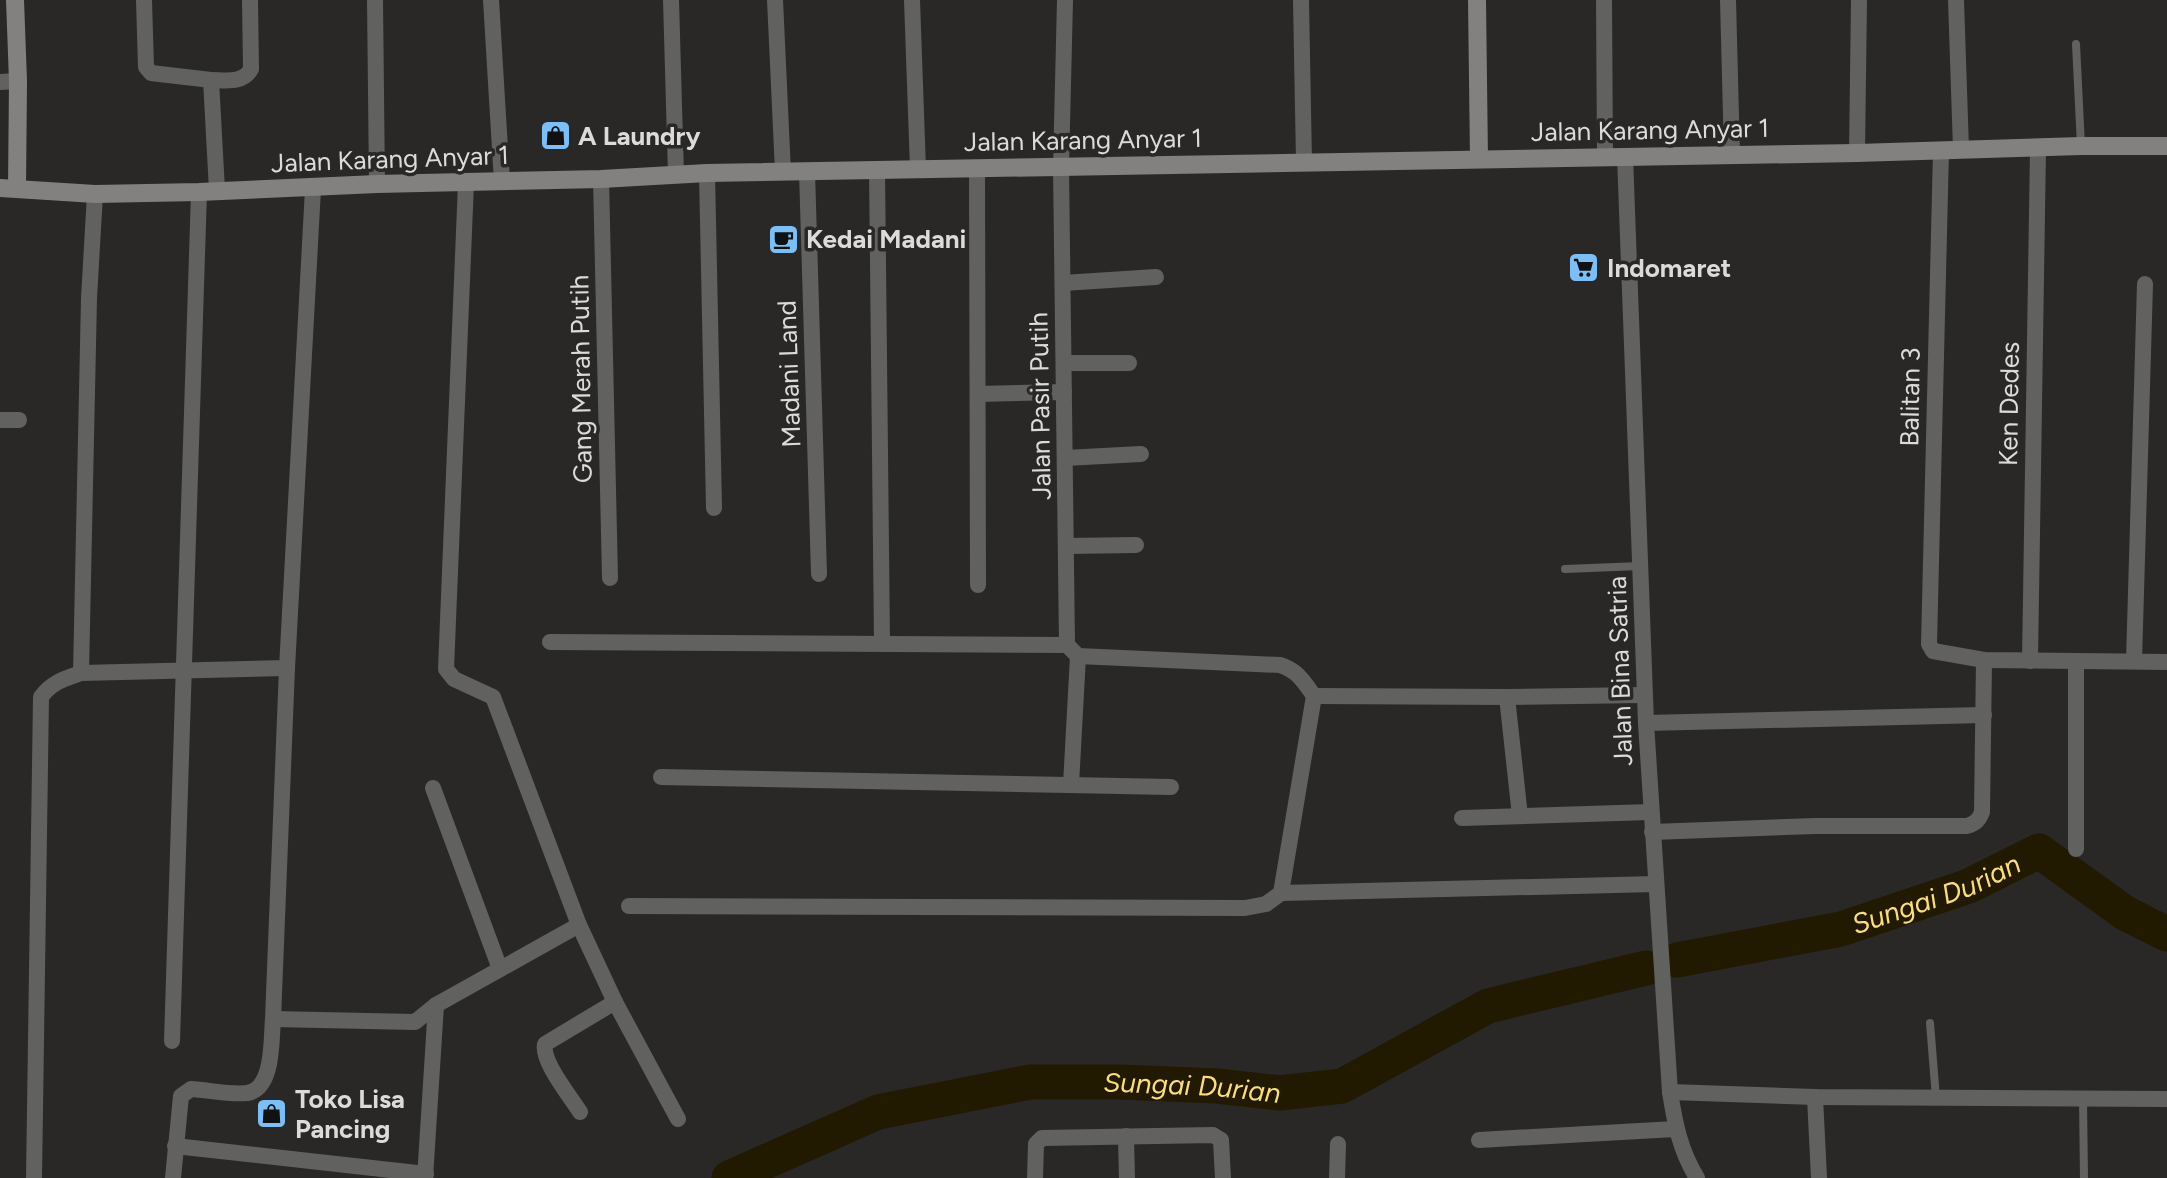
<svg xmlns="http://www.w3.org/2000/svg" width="2167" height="1178" font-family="Figtree,sans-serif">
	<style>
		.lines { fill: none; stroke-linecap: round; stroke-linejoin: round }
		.river { stroke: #211900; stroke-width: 35 }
		.lane { stroke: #616160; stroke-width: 8 }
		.street { stroke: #616160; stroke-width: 16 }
		.secondary { stroke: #82817f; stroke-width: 18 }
		.labels { text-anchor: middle; stroke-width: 7; stroke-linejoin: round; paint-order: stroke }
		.street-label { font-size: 26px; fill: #dbdbda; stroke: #292826 }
		.poi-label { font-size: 26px; font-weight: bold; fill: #dbdbda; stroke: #292826; text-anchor: start }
		.water-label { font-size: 28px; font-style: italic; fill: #fadf79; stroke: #292826 }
	</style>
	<rect width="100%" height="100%" fill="#292826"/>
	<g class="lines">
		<g class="river">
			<path id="s1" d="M1677 960 1841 929 1969 886 2039 851 2125 913 2167 934"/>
			<path id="s2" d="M729 1178 878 1112 1030 1082H1120L1217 1086 1280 1093 1342 1086 1488 1006 1646 968"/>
		</g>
		<g class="lane">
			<polyline points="2076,44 2081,146"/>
			<polyline points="1565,569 1640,566"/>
			<polyline points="1930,1023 1936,1098"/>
			<polyline points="2083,1099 2084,1178"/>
		</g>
		<g class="street">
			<polyline points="144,0 146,67 151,73 211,80 217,190"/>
			<polyline points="375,0 377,184"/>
			<polyline points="491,0 502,182"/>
			<polyline points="671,0 676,175"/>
			<polyline points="775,0 783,172"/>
			<polyline points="912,0 918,169"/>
			<polyline points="1065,0 1061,167 1067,645"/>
			<polyline points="1301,0 1304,162"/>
			<polyline points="1604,0 1605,157"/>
			<polyline points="1728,0 1732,155"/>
			<polyline points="1956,0 1961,149"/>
			<path d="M211 80C225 80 243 84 251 69L250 0"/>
			<polyline points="0,82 18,81"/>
			<polyline points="1941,151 1929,644 1933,651 1984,660 2167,662"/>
			<polyline points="1857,153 1859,0"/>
			<path d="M1625 156 1646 723 1670 1092C1675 1124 1680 1150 1697 1178"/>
			<polyline points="977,168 978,585"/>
			<polyline points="877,169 882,642"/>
			<polyline points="807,171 819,574"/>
			<polyline points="707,173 714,508"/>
			<polyline points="601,179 610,578"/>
			<polyline points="1063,283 1156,277"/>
			<polyline points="1064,363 1129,363"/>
			<polyline points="978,394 1064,392"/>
			<polyline points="0,420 19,420"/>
			<polyline points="1065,458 1141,454"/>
			<polyline points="1066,546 1136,545"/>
			<path d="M550 642 1067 645 1078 656 1280 665C1297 670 1304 682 1314 696L1281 893 1266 904 1245 908 629 906"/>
			<polyline points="2030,661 2038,149"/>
			<polyline points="2076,661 2076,849"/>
			<polyline points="2134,661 2145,284"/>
			<polyline points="81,673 89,298 95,194"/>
			<polyline points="1314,696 1507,697 1644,695"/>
			<polyline points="1507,697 1520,816"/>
			<polyline points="1646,723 1984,715"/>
			<polyline points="661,777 1171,787"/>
			<polyline points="1071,785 1078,656"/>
			<polyline points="433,788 500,969"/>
			<polyline points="1462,818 1650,812"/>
			<path d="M1652 832 1815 826H1967C1976 823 1979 820 1982 812L1984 660"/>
			<polyline points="1281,893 1656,884"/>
			<path d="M579 925 615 1002 545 1044C541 1061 570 1096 580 1112"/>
			<polyline points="615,1002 678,1119"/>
			<polyline points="273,1019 415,1022 436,1005 579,925 493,697 454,679 446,669 466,183"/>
			<polyline points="172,1041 199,192"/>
			<polyline points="1670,1092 1815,1097 2167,1099"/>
			<polyline points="1815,1097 1819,1178"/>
			<polyline points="1126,1136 1127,1178"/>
			<polyline points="1479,1140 1675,1129"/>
			<polyline points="175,1146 426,1174"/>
			<path d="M34 1178 41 697C52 682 64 679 81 673L287 668"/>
			<path d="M173 1178 181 1096 191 1089C209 1090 230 1095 247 1093 274 1089 271 1040 273 1019L287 668 313 189"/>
			<polyline points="425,1178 436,1005"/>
			<polyline points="1035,1178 1036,1144 1042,1138 1213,1135 1221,1140 1223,1178"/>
			<polyline points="1337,1178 1338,1144"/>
		</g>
		<g class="secondary">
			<polyline points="15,0 18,81 17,188"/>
			<polyline points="1477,0 1479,159"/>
			<polyline points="0,188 95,194 199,192 377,184 601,179 707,173 1857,153 2081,146 2167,146"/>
		</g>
	</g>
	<defs>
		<symbol id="shop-square" viewBox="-11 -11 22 22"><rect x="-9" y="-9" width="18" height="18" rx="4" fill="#7abff8" stroke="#292826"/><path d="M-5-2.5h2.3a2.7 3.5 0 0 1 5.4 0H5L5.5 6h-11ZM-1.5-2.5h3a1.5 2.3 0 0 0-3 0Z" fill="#111"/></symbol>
		<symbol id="cafe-square" viewBox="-11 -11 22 22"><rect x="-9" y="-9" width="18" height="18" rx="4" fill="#7abff8" stroke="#292826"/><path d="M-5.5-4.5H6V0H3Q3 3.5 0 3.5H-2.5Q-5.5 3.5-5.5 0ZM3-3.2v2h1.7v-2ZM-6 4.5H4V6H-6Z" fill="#111"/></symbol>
		<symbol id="supermarket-square" viewBox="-11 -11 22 22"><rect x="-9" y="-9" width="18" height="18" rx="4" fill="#7abff8" stroke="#292826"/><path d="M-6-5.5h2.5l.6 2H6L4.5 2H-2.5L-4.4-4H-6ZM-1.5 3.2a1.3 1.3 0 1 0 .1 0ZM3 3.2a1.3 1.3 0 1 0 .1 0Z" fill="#111"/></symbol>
	</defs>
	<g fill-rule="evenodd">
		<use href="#shop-square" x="538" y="118" width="35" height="35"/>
		<use href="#cafe-square" x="766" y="222" width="35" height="35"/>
		<use href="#supermarket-square" x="1566" y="250" width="35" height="35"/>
		<use href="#shop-square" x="254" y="1096" width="35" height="35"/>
	</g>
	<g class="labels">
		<g class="street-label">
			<text transform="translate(1650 130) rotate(-1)" y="9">Jalan Karang Anyar 1</text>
			<text transform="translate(1083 140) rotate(-1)" y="9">Jalan Karang Anyar 1</text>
			<text transform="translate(390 159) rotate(-2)" y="9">Jalan Karang Anyar 1</text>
			<text transform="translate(789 374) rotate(-92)" y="9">Madani Land</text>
			<text transform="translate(581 379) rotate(-91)" y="9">Gang Merah Putih</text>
			<text transform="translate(1910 397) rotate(-89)" y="9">Balitan 3</text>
			<text transform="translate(2009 404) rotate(-89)" y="9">Ken Dedes</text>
			<text transform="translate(1040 406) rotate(-91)" y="9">Jalan Pasir Putih</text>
			<text transform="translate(1620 671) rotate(-92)" y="9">Jalan Bina Satria</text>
		</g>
		<g class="poi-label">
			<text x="578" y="145">A Laundry</text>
			<text x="806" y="248">Kedai Madani</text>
			<text x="1607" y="277">Indomaret</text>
			<text x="295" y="1108">Toko Lisa<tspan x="295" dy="30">Pancing</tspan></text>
		</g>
		<g class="water-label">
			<text dy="10" stroke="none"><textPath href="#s1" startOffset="268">Sungai Durian</textPath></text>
			<text dy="10" stroke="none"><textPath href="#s2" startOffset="480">Sungai Durian</textPath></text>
		</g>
	</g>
</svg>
